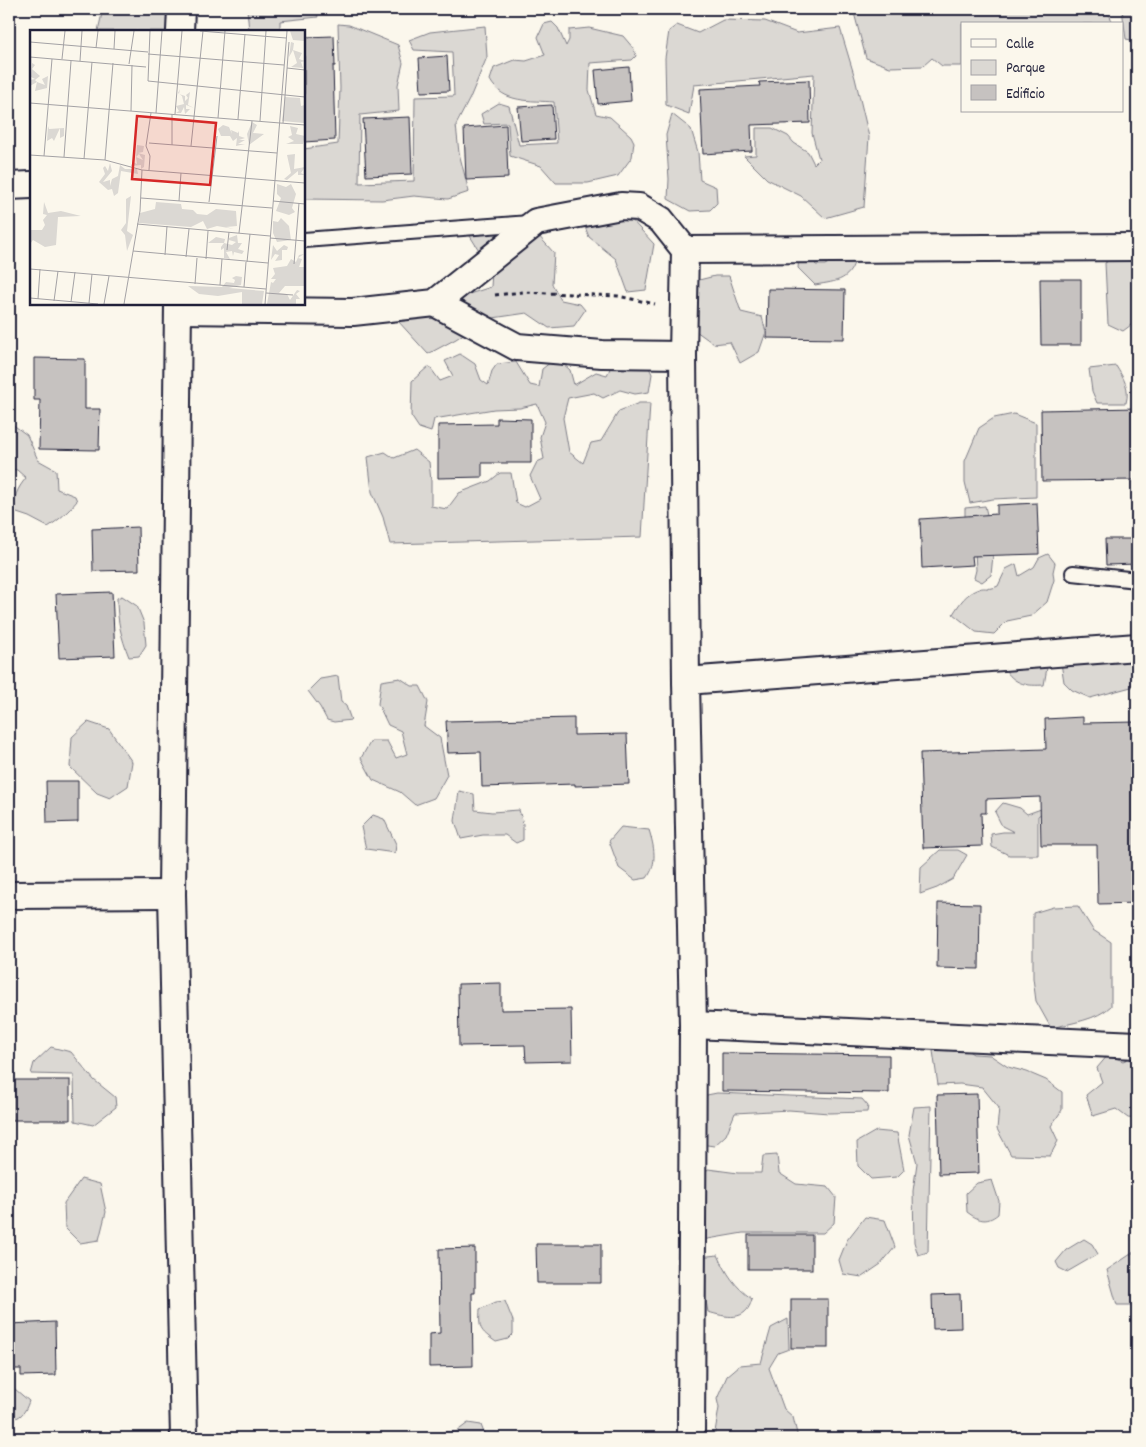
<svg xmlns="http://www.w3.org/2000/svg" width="1146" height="1447" font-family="Dekko,sans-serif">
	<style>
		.green { fill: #dbd8d3; stroke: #7e7d87 }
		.building { fill: #c6c2c0; stroke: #22223b }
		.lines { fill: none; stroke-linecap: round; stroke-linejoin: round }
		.lane-casing { stroke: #22223b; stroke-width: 18 }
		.street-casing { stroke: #22223b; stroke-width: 30 }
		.path { stroke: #22223b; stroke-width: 3; stroke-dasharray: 4 4; stroke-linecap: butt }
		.lane { stroke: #fbf7ec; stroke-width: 14 }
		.street { stroke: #fbf7ec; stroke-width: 26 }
		.inset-road { fill: none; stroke: #a4a2a5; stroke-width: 1 }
		.view { fill: #d62828; fill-opacity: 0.15; stroke: #d62828; stroke-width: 2.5 }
		.inset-edge { fill: none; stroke: #22223b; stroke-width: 2.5 }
	</style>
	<rect width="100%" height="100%" fill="#fbf7ec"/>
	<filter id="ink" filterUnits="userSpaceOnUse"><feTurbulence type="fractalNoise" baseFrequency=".02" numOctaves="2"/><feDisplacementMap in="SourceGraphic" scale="10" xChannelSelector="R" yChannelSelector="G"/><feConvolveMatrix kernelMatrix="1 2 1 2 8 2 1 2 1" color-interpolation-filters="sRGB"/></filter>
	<g filter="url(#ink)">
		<g class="green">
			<polygon points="103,9 189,9 185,31 98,31"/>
			<polygon points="247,9 316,9 318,17 280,21 280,31 249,31"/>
			<polygon points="853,9 1099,9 1110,16 1113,24 962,24 962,66 942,66 932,58 923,66 890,67 866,58"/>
			<polygon points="1122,9 1137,9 1137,41 1126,39"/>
			<polygon points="723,20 765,21 797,33 840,28 855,78 869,137 864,207 825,218 801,196 767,179 744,156 756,155 756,128 772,128 788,136 794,143 808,152 814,164 819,159 812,133 814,74 694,85 689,114 666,105 665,58 669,31 677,25 698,33"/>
			<path d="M552 22 558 28 566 46 569 40V30L589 28 623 36 634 49 636 56 632 60 590 63 589 90 596 114 610 117 631 136 634 142 632 157 618 176 588 183H556L541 166 510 156 508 123 484 124 481 114 499 103 509 106 519 145 557 143 554 102C531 100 503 104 490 80L494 68 514 60 526 61 545 55 538 37 544 24Z"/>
			<polygon points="338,24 349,25 398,45 403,63 398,85 399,111 360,115 359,183 414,181 415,97 454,96 452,52 414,50 409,40 430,32 485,26 487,57 470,98 456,125 459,153 469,192 448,199 414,196 382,200 304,199 304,149 338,144 340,88"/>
			<polygon points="672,114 691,129 698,152 700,180 716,187 717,203 710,210 690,211 668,199 669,179 666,135"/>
			<polygon points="628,216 654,244 646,290 628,292 616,259 589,237 581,217"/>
			<polygon points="478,223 537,234 554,253 552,284 561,300 580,304 585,310 574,326 549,328 527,313 486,319 456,339 428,354 398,321 404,305 424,302 435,286 446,288 463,296 491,287 492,271 470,236"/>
			<path d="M843 255H856C851 281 838 281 815 285L798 268 799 257 808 256 816 265H825Z"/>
			<polygon points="1119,255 1136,264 1137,315 1135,322 1123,331 1108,324 1105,263"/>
			<polygon points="715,276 729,276 741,312 762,317 766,332 759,352 740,363 730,342 714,344 696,331 694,322 698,306 695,281"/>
			<polygon points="460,354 475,364 481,380 488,385 492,371 497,364 516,362 530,385 539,387 542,369 551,362 560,361 570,370 574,385 596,372 607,375 615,358 646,361 652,374 649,392 635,394 620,390 603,398 594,393 568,398 563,418 569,452 583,463 591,443 601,441 619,411 639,403 650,403 642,537 390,544 383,517 372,492 368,457 385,452 394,458 414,450 429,462 431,481 431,506 447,509 459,493 490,481 500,473 511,473 516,503 525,507 540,499 530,476 537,462 544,459 540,437 545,422 537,404 520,408 494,409 434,419 431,432 419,428 411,416 412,381 429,366 440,381 453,376 445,361"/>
			<path d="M1116 366C1124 379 1130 388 1126 403H1097L1092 391 1089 369Z"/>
			<polygon points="1014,414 1036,423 1036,497 993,499 970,503 965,482 965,461 979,428 994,418"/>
			<path d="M12 424 27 435 38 460 56 470 57 489 75 496 77 501C68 512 60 519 48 527L29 517 14 512C13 498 17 489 26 478L17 470 9 468V427Z"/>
			<polygon points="985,506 994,545 991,575 982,582 974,578 976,570 974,531 965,527 965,508"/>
			<path d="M1048 554 1055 563 1053 572 1054 580 1047 602 1031 616 1007 621 994 634 976 632 953 614C960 603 966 593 979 589 986 586 988 591 998 586L1006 569 1016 564 1019 576 1034 567 1039 558Z"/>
			<path d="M122 596 137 606 144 623 146 645 139 656 129 657C121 637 117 620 117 598Z"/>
			<path d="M1042 638 1049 656 1044 685C1028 686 1016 685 1006 671L1012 658 1034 640Z"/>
			<polygon points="1137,657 1137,682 1135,686 1090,698 1072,690 1064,682 1061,663"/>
			<polygon points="338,676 341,702 346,706 351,720 334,722 327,720 320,707 308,691 320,679"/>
			<polygon points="400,678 412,686 420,686 428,702 424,726 440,738 447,775 434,798 415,805 400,792 373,780 361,758 371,741 387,741 396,758 407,754 401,731 388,725 378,704 381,681"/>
			<polygon points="88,722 109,729 132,762 128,786 110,798 97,793 70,767 72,737"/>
			<polygon points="459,791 474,794 475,810 492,812 519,810 523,824 523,840 516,843 505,835 483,835 461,839 455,821"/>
			<polygon points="1003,803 1020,808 1027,814 1041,809 1042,813 1038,816 1038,855 1009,855 992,847 991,834 1003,832 1014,832 1002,826 995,812"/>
			<polygon points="373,815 384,819 396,844 395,853 366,849 361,827"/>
			<path d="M621 827 649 830C654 846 658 863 647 878L635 880 619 868 609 841Z"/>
			<polygon points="940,850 958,850 967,855 953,879 937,888 920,894 921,867"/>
			<path d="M1078 906 1093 930 1111 942V1006C1097 1020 1071 1023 1051 1028L1036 1001 1033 978V913L1053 907Z"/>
			<polygon points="954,1041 973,1054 990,1055 1008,1067 1027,1072 1046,1080 1062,1092 1062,1110 1051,1126 1058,1141 1050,1156 1011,1155 997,1129 999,1108 982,1087 960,1084 938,1085 933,1051"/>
			<polygon points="51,1047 71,1052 94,1080 115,1097 116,1107 93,1125 75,1121 74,1075 31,1074 34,1063"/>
			<polygon points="1108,1055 1123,1061 1137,1055 1137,1119 1128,1118 1116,1109 1093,1116 1086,1095 1102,1082 1097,1068"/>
			<polygon points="717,1093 862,1099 868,1106 867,1112 829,1113 789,1110 735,1113 726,1135 714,1146 694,1143 699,1112 707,1095"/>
			<polygon points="931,1106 928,1252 918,1255 914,1242 913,1191 917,1163 909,1135 914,1107"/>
			<polygon points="876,1131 897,1133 904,1170 897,1177 871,1179 858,1166 857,1142"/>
			<polygon points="777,1155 779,1173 796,1184 828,1187 836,1197 834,1223 823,1233 743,1233 702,1240 696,1184 708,1169 738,1173 761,1173 763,1156"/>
			<polygon points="81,1179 100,1184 106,1212 99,1240 80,1243 65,1228 64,1203"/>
			<path d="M992 1180 999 1201 998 1214C986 1224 978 1220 967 1212L966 1193 977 1183Z"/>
			<polygon points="865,1217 885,1220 895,1247 881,1264 862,1277 843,1274 839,1260 847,1240"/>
			<polygon points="1084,1239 1092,1244 1098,1254 1067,1272 1059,1268 1056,1262 1066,1250"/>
			<polygon points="1137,1250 1137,1305 1117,1305 1107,1270"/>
			<path d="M718 1255C727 1274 734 1286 752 1299 746 1323 726 1317 708 1312L698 1257Z"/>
			<path d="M505 1301 513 1321V1334L508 1339 496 1342C479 1330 479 1329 480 1309L496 1302Z"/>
			<polygon points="788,1319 789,1349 778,1353 769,1368 784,1409 793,1417 798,1438 714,1438 719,1408 717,1399 727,1376 740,1365 761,1363 771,1328"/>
			<path d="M9 1384 29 1401C25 1413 21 1418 9 1420Z"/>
			<polygon points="468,1423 481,1425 486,1438 438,1438 443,1432 456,1432"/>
		</g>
		<g class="building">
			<polygon points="334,36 335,66 333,66 335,140 304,142 304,37"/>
			<polygon points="447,56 449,91 421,92 419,58"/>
			<polygon points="629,67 631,101 598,104 595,70"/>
			<polygon points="809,80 810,123 751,125 752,151 703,154 700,89 760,86 759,82"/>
			<polygon points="552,105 554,139 521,141 518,107"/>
			<polygon points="410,117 412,174 366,176 363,119"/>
			<polygon points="506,125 508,178 466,180 464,128"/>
			<polygon points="1040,279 1081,279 1081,345 1041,345"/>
			<polygon points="768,289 845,290 844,339 767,338"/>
			<polygon points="34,358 85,359 85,409 100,409 99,450 39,449 40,400 34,400"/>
			<polygon points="1137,408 1137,480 1042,481 1041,410"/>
			<polygon points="497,418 531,419 531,463 482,463 482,477 438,478 438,425 497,424"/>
			<polygon points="1037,503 1039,554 972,556 973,565 922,568 920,519 997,514 997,505"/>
			<polygon points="138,527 139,570 93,571 92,529"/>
			<polygon points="1105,539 1137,539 1137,564 1106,565"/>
			<polygon points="112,592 115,656 59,658 56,594"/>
			<polygon points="1083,717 1083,723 1137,722 1137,903 1098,904 1097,845 1041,845 1040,797 986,799 986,813 981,813 982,846 923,848 920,753 1046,749 1045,719"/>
			<polygon points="574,718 574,735 627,734 629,784 575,786 575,784 482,787 481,752 448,753 446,721"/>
			<polygon points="46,781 78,781 78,822 47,823"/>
			<polygon points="938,903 980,904 979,969 937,968"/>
			<polygon points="501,983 501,1010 571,1009 572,1061 526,1062 525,1045 459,1046 458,984"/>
			<polygon points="722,1053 889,1055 889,1093 722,1091"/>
			<rect x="9" y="1080" width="61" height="40"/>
			<polygon points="977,1094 979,1173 939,1174 937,1095"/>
			<rect x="748" y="1235" width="64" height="34"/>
			<polygon points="536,1244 601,1244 601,1283 537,1283"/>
			<polygon points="475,1248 475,1293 472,1293 473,1366 429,1367 429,1334 440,1333 439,1249"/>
			<polygon points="960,1294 961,1328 933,1329 932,1295"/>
			<rect x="791" y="1299" width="37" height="49"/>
			<polygon points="55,1322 56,1375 21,1376 21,1369 9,1369 9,1324"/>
		</g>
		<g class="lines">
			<defs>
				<g id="lane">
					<polyline points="304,240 530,223"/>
					<polyline points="1073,573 1137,580"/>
				</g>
				<g id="street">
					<polyline points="180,31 181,9"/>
					<polyline points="9,186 31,185"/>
					<polyline points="685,250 1137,247"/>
					<polyline points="435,303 517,347 602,354 683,355"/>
					<polyline points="178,304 172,894 184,1438"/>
					<polyline points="178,310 353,312 435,303 536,222 621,206 639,207 661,220 685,250 683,355 686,681 693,1025 691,1438"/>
					<polyline points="686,681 1137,647"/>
					<polyline points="9,895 172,894"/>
					<polyline points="693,1025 1137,1045"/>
				</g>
			</defs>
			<use href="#lane" class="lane-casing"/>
			<use href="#street" class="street-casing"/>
			<polyline class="path" points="495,295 523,292 618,296 655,304"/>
			<use href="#lane" class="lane"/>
			<use href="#street" class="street"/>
		</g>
	</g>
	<g transform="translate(30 30)">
		<rect width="275" height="275" fill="#fbf7ec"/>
		<path d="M260 1H275V11L263 10ZM261 12 264 13 263 20 272 23 269 29 275 31 271 32 273 38 261 37 267 33 263 20 259 27ZM2 33 5 35 2 39 10 46 5 50 7 52 15 55 12 49 18 46 17 58 5 61 7 52 0 56V50L5 49 1 47ZM150 59 149 64 155 66V71L158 68 156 65 160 62 158 75 164 78 156 75V79H160L155 84 154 77 151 83H146L149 81 146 76 154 74 152 66 148 63ZM255 67 270 68 271 76 275 75 274 93 252 91ZM222 92 227 95 223 103 234 104 219 115 217 104ZM193 95 199 97 202 104 201 100 208 103 209 101V106L215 108 209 110H215L208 114H215L206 116 207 108 203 111 200 106H191L188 99ZM18 96 19 99 34 98V106L30 108V98L24 111 22 108 17 111ZM260 96 268 98 266 104 275 106 273 114H256L264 111 258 107 262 105ZM107 115 114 116 113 122 108 123 115 125 114 137 111 139V135L101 136 103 132 107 134 106 127 113 130 109 124 106 127ZM265 124 264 139 275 137 271 143 275 145H268V141L257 150 254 149 261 143 257 125ZM80 133 82 141 73 152 80 150V156L82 149 88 146 90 135 95 139H107L108 144 91 141 88 163 84 166 82 159 78 160 69 152 75 144 73 138 75 136 78 141ZM247 154 256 157 261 154 266 164 262 178 265 182 259 185 246 181 251 168 247 164ZM101 166 97 201 103 205 97 221 95 205 91 200 96 193V169ZM14 172 18 183 31 181 51 186 28 187 26 215 15 217 3 210 0 214V200H12L15 195 13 190 17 185 13 184ZM126 172 151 174 152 179 163 180 167 184 177 185 186 179 206 181 207 196 196 197 204 199 187 196 177 199 173 191 161 197 109 193 110 183 125 179ZM251 188 259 196 261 210 247 212 243 203V191L248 192ZM207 205 208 213H212L208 219 214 221 212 224 204 222 203 226 202 221 196 222 200 229 194 228V218L191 220V217L194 213H178L186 207 195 209 196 206 194 213 202 215 206 212 199 210V208ZM243 215 247 221 254 215 258 217 257 220H252V230L245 231 249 225 245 224 241 230ZM274 224 268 228 272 229 269 237H275V256H255L249 263 257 264 260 270 267 260 270 261 266 264 270 269H266V274H237L241 252 243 253 246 249H241L245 244 243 238 257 236 261 229 266 232 269 225ZM206 246 212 247 211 255 199 258 234 261 232 274H212V262L188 266 169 264 158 256 192 257 196 252 204 253 205 250 202 248Z" fill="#dbd8d3"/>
		<path class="inset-road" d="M120 1 118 51 275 67M170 1 256 8M0 12 118 22M66 18 68 1M84 19 85 1M118 24 254 35M0 27 116 37M32 29 35 1M50 31 52 1M99 34 104 1M257 38 275 40M0 73 275 95M101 81 102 35M126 83 132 1M145 84 152 1M188 88 195 1M208 89 215 4M230 91 236 1M253 93 259 12M119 113 247 123M142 115V84M161 116 173 1M0 125 75 130 112 140 275 153M14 126 22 29M34 127 41 31M54 129 62 32M75 130 83 33M119 140 120 126 116 116 121 83M111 168 242 178M149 171 151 143M243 171 275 174M179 172 187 106M107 194 240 206M209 203 222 91M240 208 275 211M197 220 199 202M103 221 238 233M135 225 137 196M156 227 159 199M176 229 178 201M217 232 220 204M264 234 269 173M0 239 236 259M165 254 167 228M190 255 192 229M214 257 216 232M236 263 263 265M0 268 68 274M8 269 10 239M24 271 28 241M41 272 45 242M59 273 62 244M74 274 79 246M94 274 110 181 112 140M235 274 257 1"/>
		<path class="view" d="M107 86 186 93 180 155 102 149Z"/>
		<rect width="275" height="275" class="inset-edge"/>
	</g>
	<rect width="1146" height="1447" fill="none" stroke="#fbf7ec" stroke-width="30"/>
	<rect x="15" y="15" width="1116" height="1417" fill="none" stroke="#22223b" stroke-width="2" filter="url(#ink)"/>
	<rect x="961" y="22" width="162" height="90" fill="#fbf7ec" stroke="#a4a2a5"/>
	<rect x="971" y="39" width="25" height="8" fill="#fbf7ec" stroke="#a4a2a5"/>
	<text x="1006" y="48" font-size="15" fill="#22223b">Calle</text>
	<rect x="971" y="60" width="25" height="15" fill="#dbd8d3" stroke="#a4a2a5"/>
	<text x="1006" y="72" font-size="15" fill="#22223b">Parque</text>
	<rect x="971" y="85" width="25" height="15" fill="#c6c2c0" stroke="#a4a2a5"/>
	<text x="1006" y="98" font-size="15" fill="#22223b">Edificio</text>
</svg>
